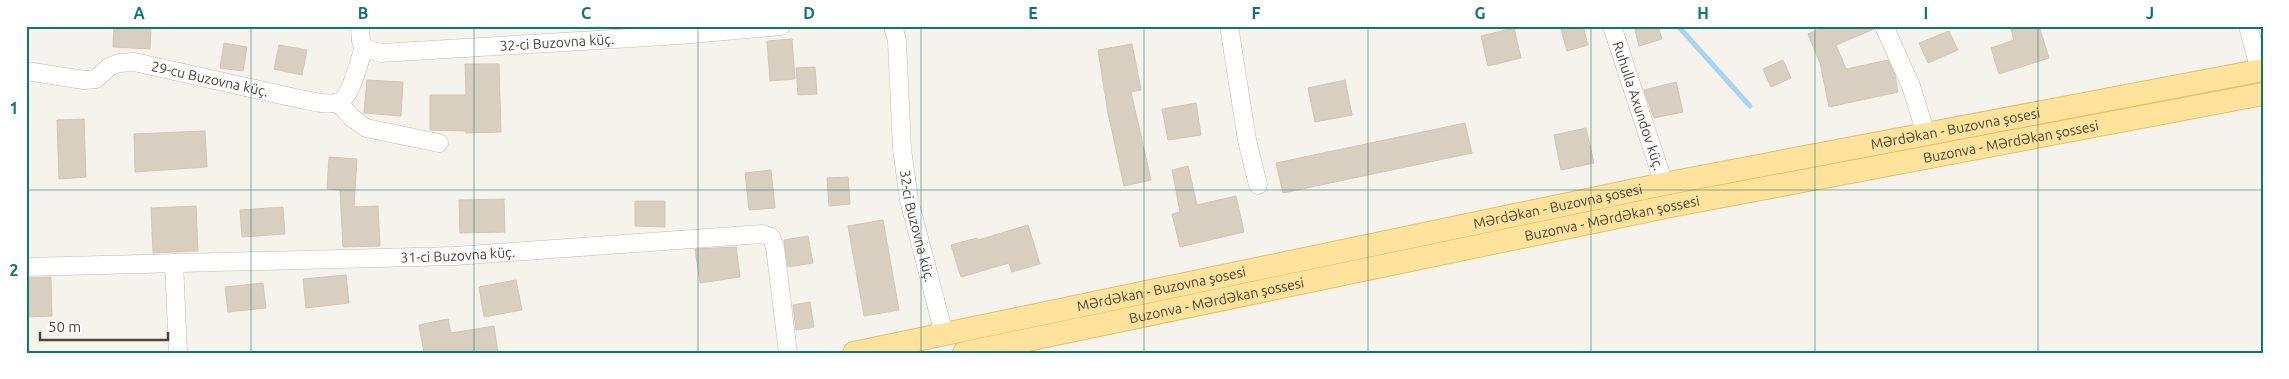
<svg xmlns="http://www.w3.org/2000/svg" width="2289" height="379" font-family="Ubuntu,sans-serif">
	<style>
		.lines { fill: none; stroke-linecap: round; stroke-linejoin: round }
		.stream { stroke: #a9d4f2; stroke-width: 5 }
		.building { fill: #d8cfc1; stroke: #d3c7b4 }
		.minor-casing { stroke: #c2bbae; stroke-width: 19 }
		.major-casing { stroke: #e6c16a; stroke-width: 24 }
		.minor { stroke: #fff; stroke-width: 18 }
		.major { stroke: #ffe39c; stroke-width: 22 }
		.grid { fill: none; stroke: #0f766e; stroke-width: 1; stroke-opacity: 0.55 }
		.labels { text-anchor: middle; stroke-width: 4.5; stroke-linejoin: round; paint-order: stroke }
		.street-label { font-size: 14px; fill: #4b4439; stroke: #fff }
		.neatline { fill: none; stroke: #0f766e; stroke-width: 2 }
		.grid-label { font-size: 16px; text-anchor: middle; font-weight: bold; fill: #0f766e }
	</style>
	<rect width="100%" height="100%" fill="#f6f3ec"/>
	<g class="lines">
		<polyline class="stream" points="1678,26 1750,106"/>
	</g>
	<g class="building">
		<polygon points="114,26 151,26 150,49 113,47"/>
		<polygon points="1560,26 1583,26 1588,45 1567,51"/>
		<polygon points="1634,26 1658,26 1662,39 1639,46"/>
		<polygon points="1826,26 1874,26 1874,29 1836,45 1846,69 1888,60 1895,75 1898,92 1829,107 1820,63 1808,34"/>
		<polygon points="2010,26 2039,26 2049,58 1999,74 1991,48 2014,40"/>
		<polygon points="1514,28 1521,58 1488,66 1481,36"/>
		<polygon points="1949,31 1958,50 1928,63 1919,43"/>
		<polygon points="792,39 795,79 770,81 767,41"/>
		<polygon points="224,43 247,47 243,71 220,68"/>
		<polygon points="1132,44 1141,90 1131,92 1151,180 1124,186 1108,113 1098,50"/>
		<polygon points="279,45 307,50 302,75 274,69"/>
		<polygon points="1783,60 1791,78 1771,87 1763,69"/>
		<polygon points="465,64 499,64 501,132 466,133 466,131 430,130 430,95 466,95"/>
		<polygon points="815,67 817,94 798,95 796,68"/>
		<polygon points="367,80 403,82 401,116 364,113"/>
		<polygon points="1345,80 1352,115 1315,122 1308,88"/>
		<polygon points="1676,82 1683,112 1654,118 1644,90"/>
		<polygon points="1196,103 1201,135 1168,140 1162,109"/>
		<polygon points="84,119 86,177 59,179 57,120"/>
		<polygon points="1465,123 1472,153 1283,193 1276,163"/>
		<polygon points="1586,128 1594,163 1561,170 1554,135"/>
		<polygon points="205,131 207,167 135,172 134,134"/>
		<polygon points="329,157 357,159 354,207 378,206 380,246 343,247 340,190 327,189"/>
		<polygon points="1188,166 1197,205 1236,196 1244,232 1180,247 1172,214 1180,212 1172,170"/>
		<polygon points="771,170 775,208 749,210 745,173"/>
		<polygon points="848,177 850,204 829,206 827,178"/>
		<polygon points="504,199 505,232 460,233 459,200"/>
		<polygon points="635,201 665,201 665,227 635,226"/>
		<polygon points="196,206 198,251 153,253 151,208"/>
		<polygon points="283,207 285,234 242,237 240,210"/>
		<polygon points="883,220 899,310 864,316 848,226"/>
		<polygon points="1028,225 1040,264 1012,272 1009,263 961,277 951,245 977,238 978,240"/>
		<polygon points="808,236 813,263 788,267 784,240"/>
		<polygon points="736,247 740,277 700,283 695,249"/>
		<polygon points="346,275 349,303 306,308 303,279"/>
		<polygon points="51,277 52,316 26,317 26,278"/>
		<polygon points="516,280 522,310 484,317 479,287"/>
		<polygon points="263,283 266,308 228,312 225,287"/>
		<polygon points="810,302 814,327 796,330 793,305"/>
		<polygon points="448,319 451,333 494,326 498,353 424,353 419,325"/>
	</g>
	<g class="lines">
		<defs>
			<g id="minor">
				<polyline points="360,26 361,41 364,48"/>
				<path id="s1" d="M893 26 897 41 902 149 909 200 944 334"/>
				<polyline points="1229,26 1247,140 1258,185"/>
				<path id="s2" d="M1612 26 1664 184"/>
				<polyline points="1884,26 1911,86 1926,134"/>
				<polyline points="2248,26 2260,71"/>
				<path id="s3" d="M364 48 381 53 681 35 781 26"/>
				<path id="s4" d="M26 71 84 80 96 79 109 67 119 63 134 62 300 99C311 101 328 106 339 102 352 96 359 60 364 48"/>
				<polyline points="338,102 351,117 366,128 439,143"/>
				<polyline points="174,263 178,353"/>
				<path id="s5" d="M26 267 455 256 762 234 771 237 775 247 788 353"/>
			</g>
			<g id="major">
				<path id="s6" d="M854 353 1664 184 2263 70"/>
				<path id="s7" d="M964 353 1670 206 2263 94"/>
			</g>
		</defs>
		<use href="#minor" class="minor-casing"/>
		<use href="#major" class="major-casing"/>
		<use href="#minor" class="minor"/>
		<use href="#major" class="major"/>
	</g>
	<path class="grid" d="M251 26V353M474 26V353M698 26V353M921 26V353M1144 26V353M1368 26V353M1591 26V353M1815 26V353M2038 26V353M26 190H2263"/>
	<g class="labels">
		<g class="street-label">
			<text dy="5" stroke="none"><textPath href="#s3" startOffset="194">32-ci Buzovna küç.</textPath></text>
			<text dy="5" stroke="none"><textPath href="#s4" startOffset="192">29-cu Buzovna küç.</textPath></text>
			<text dy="5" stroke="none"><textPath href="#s2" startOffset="84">Ruhulla Axundov küç.</textPath></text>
			<text dy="5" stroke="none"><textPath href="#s6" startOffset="1124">Mərdəkan - Buzovna şosesi</textPath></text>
			<text dy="5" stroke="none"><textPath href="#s7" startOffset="1068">Buzonva - Mərdəkan şossesi</textPath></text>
			<text dy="5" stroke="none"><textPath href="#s6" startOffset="719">Mərdəkan - Buzovna şosesi</textPath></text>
			<text dy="5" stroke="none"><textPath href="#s7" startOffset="662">Buzonva - Mərdəkan şossesi</textPath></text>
			<text dy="5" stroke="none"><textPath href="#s1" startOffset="202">32-ci Buzovna küç.</textPath></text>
			<text dy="5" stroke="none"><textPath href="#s5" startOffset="432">31-ci Buzovna küç.</textPath></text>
			<text dy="5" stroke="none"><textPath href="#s6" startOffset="314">Mərdəkan - Buzovna şosesi</textPath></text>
			<text dy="5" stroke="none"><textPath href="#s7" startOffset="258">Buzonva - Mərdəkan şossesi</textPath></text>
		</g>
	</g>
	<rect width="2289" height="379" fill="none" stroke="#ffffff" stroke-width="55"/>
	<path d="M40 332v8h128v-8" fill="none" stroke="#4b4439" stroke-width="2.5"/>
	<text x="48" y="332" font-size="15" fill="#4b4439" stroke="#ffffff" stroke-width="4" paint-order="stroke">50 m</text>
	<rect x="28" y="28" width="2234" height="324" class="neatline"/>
	<g class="grid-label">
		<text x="139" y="19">A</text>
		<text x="363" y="19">B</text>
		<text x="586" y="19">C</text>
		<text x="809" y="19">D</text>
		<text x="1033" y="19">E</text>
		<text x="1256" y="19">F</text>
		<text x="1480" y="19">G</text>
		<text x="1703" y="19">H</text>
		<text x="1926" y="19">I</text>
		<text x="2150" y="19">J</text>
		<text x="14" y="114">1</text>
		<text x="14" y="276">2</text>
	</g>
</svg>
